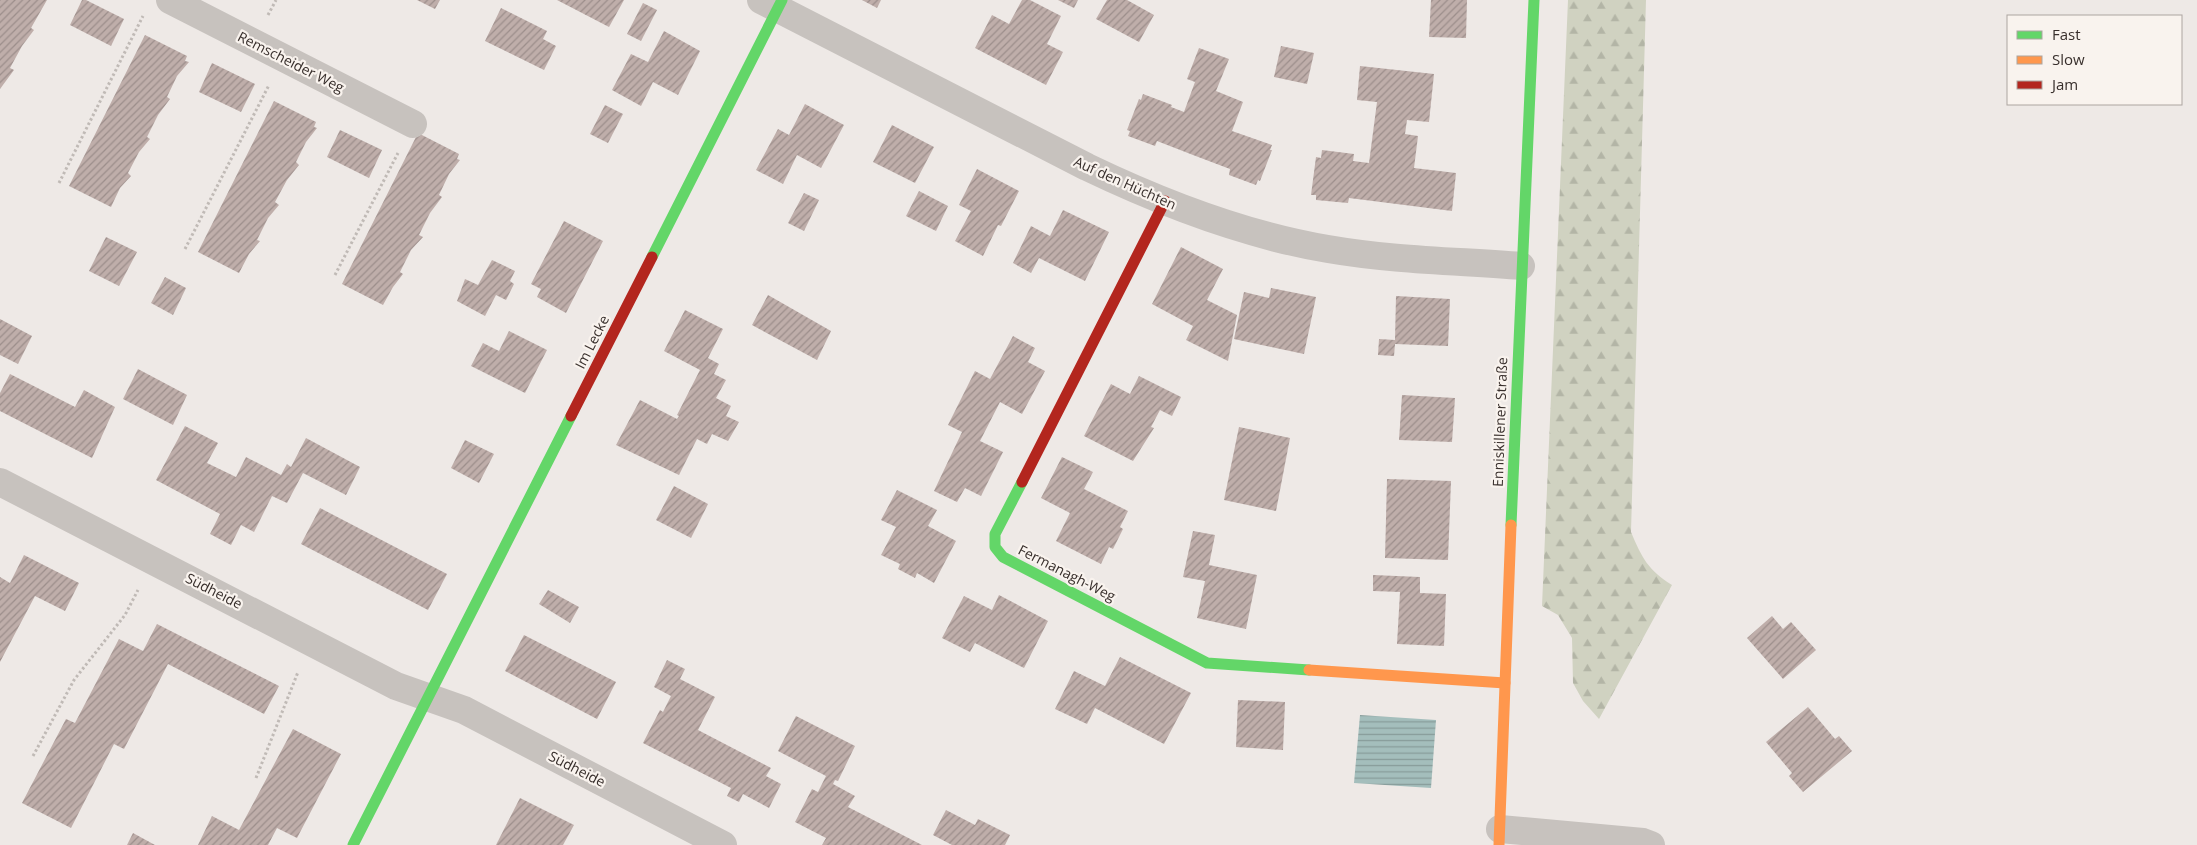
<svg xmlns="http://www.w3.org/2000/svg" width="2197" height="845" font-family="'Open Sans',sans-serif">
	<style>
		.forest { fill: url(#forest-firs) }
		.water { fill: url(#water-rules) }
		.building { fill: url(#building-hatch) }
		.lines { fill: none; stroke-linecap: round; stroke-linejoin: round }
		.path { stroke: #c0bab6; stroke-width: 3; stroke-dasharray: 2.5 2.5; stroke-linecap: butt }
		.street { stroke: #c7c2be; stroke-width: 28 }
		.fast { stroke: #63d668; stroke-width: 11 }
		.slow { stroke: #ff974d; stroke-width: 11 }
		.jam { stroke: #b3261e; stroke-width: 11 }
		.labels { text-anchor: middle; stroke-width: 4.5; stroke-linejoin: round; paint-order: stroke }
		.street-label { font-size: 14px; fill: #382f2c; stroke: #f9f3ee }
	</style>
	<defs>
		<pattern id="forest-firs" width="22" height="20" patternUnits="userSpaceOnUse" patternTransform="scale(1.25)"><rect width="22" height="20" fill="#d0d2c1"/><path d="M5 1l3.5 6h-7zM16 11l3.5 6h-7z" fill="#b3b5a6"/></pattern>
		<pattern id="water-rules" width="6" height="5" patternUnits="userSpaceOnUse" patternTransform="scale(1.25)"><rect width="6" height="5" fill="#a4bebc"/><path d="M0 2.5h6" fill="none" stroke="#879b99"/></pattern>
		<pattern id="building-hatch" width="6" height="6" patternUnits="userSpaceOnUse" patternTransform="scale(1.25)"><rect width="6" height="6" fill="#bfaeaa"/><path d="M-1 1l2-2M0 6l6-6M5 7l2-2" fill="none" stroke="#9c8e8b"/></pattern>
	</defs>
	<rect width="100%" height="100%" fill="#eee9e6"/>
	<path class="forest" d="M1568 0H1646L1631 532C1642 558 1648 570 1672 585L1599 719 1583 701 1573 683 1572 638 1558 615 1542 606Z"/>
	<polygon class="water" points="1360,715 1436,720 1431,788 1354,783"/>
	<g class="building">
		<polygon points="0,0 47,0 31,28 34,30 22,46 10,68 14,70 0,89"/>
		<polygon points="82,0 86,0 124,19 111,46 70,25"/>
		<polygon points="417,0 440,0 435,9"/>
		<polygon points="557,0 624,0 609,27"/>
		<polygon points="862,0 881,0 877,8"/>
		<polygon points="1022,0 1030,0 1061,16 1047,44 1063,52 1046,85 975,48 992,15 1009,24"/>
		<polygon points="1058,0 1078,0 1074,8"/>
		<polygon points="1107,0 1127,0 1154,15 1139,42 1096,19"/>
		<polygon points="1431,0 1467,0 1466,38 1429,37"/>
		<polygon points="643,3 657,10 641,41 627,34"/>
		<polygon points="501,8 547,31 543,39 556,46 544,70 485,41"/>
		<polygon points="664,31 700,51 678,95 653,82 641,106 612,90 631,54 648,62"/>
		<polygon points="145,35 187,56 185,61 189,62 177,76 167,97 170,99 158,115 147,137 150,139 139,152 128,173 131,176 120,188 111,207 69,186"/>
		<polygon points="1281,46 1314,53 1307,84 1274,77"/>
		<polygon points="1199,48 1229,59 1216,91 1243,102 1232,131 1272,145 1270,150 1272,150 1260,181 1258,180 1256,185 1229,175 1230,169 1193,155 1157,141 1155,146 1128,136 1130,131 1127,130 1139,99 1141,100 1143,94 1172,105 1171,107 1184,112 1195,82 1187,79"/>
		<polygon points="212,63 255,84 241,112 199,92"/>
		<polygon points="1360,66 1434,74 1429,122 1407,120 1405,134 1418,136 1414,168 1456,173 1452,211 1349,198 1348,203 1316,200 1316,195 1311,195 1316,157 1321,158 1322,150 1354,154 1353,161 1369,163 1377,102 1357,100"/>
		<polygon points="274,101 316,122 314,127 317,128 306,142 296,162 299,165 287,180 275,202 279,205 268,218 257,240 260,241 249,254 239,273 198,252"/>
		<polygon points="805,104 844,125 821,168 797,155 783,184 756,170 778,129 789,135"/>
		<polygon points="605,105 623,114 608,143 590,134"/>
		<polygon points="892,125 934,147 915,183 873,162"/>
		<polygon points="340,130 382,150 369,178 327,157"/>
		<polygon points="418,133 459,154 457,159 460,160 449,174 439,195 442,197 430,213 419,235 423,237 411,250 400,272 403,274 393,287 383,305 342,284"/>
		<polygon points="977,169 1019,191 1001,226 998,225 983,256 955,241 971,211 959,205"/>
		<polygon points="919,191 948,206 936,231 906,216"/>
		<polygon points="804,193 819,200 804,231 788,223"/>
		<polygon points="1063,210 1109,232 1085,281 1039,258 1031,273 1013,263 1031,226 1050,236"/>
		<polygon points="564,221 603,241 566,313 537,297 541,289 531,284"/>
		<polygon points="106,237 137,252 119,286 89,271"/>
		<polygon points="1181,247 1223,269 1207,300 1237,315 1228,361 1186,340 1193,326 1152,304"/>
		<polygon points="492,260 515,271 510,281 514,284 506,300 496,295 485,316 457,301 465,279 478,285"/>
		<polygon points="165,277 186,288 173,315 151,303"/>
		<polygon points="1271,288 1316,297 1304,354 1234,339 1244,292 1269,298"/>
		<polygon points="768,295 831,331 817,360 752,325"/>
		<polygon points="1396,296 1450,299 1448,346 1395,344 1394,356 1378,355 1379,339 1395,340"/>
		<polygon points="685,310 723,329 708,358 719,364 714,374 726,380 716,398 731,406 726,416 739,422 728,441 712,434 707,444 697,439 679,475 616,445 640,400 677,419 679,416 677,415 700,370 664,351"/>
		<polygon points="0,319 32,336 18,364 0,355"/>
		<polygon points="509,331 547,350 525,393 471,366 483,343 499,351"/>
		<polygon points="1013,336 1035,348 1028,362 1045,371 1022,414 1000,402 980,441 1003,452 981,496 965,488 957,502 934,491 962,432 948,425 975,371 990,379"/>
		<polygon points="138,369 187,395 173,425 123,399"/>
		<polygon points="10,374 75,407 84,390 115,407 92,458 0,411 0,393"/>
		<polygon points="1139,376 1181,397 1172,416 1160,410 1151,427 1154,428 1133,461 1084,436 1111,384 1130,394"/>
		<polygon points="1402,395 1455,398 1452,442 1399,440"/>
		<polygon points="185,426 218,443 207,463 236,477 246,457 281,475 287,464 291,467 306,438 360,467 346,495 303,473 287,503 272,496 254,532 241,525 231,545 210,534 220,514 156,480"/>
		<polygon points="1239,427 1290,438 1276,511 1224,500"/>
		<polygon points="465,440 494,454 479,483 451,468"/>
		<polygon points="1062,457 1093,472 1084,489 1128,511 1120,527 1123,529 1113,549 1109,547 1101,564 1056,541 1070,513 1041,498"/>
		<polygon points="1387,479 1451,481 1448,560 1385,558"/>
		<polygon points="674,486 708,504 691,538 656,520"/>
		<polygon points="897,490 937,510 928,526 956,541 934,583 917,573 915,578 898,569 900,564 881,555 896,527 881,520"/>
		<polygon points="320,508 447,574 428,610 301,544"/>
		<polygon points="1193,531 1215,535 1209,565 1257,575 1246,629 1197,618 1205,581 1183,577"/>
		<polygon points="24,555 79,583 65,611 35,596 0,662 0,577 10,583"/>
		<polygon points="1373,575 1420,577 1420,593 1446,594 1444,646 1397,644 1400,592 1373,591"/>
		<polygon points="548,590 579,607 570,623 539,604"/>
		<polygon points="999,595 1048,621 1024,668 975,643 970,652 942,638 964,596 992,610"/>
		<polygon points="1772,616 1783,629 1791,622 1816,650 1783,679 1747,638"/>
		<polygon points="157,624 279,686 264,714 168,664 124,749 114,744 71,828 22,803 66,719 75,723 119,639 143,651"/>
		<polygon points="524,635 616,682 597,719 505,671"/>
		<polygon points="1120,657 1191,693 1164,744 1095,708 1087,724 1055,709 1074,671 1105,686"/>
		<polygon points="667,660 685,669 680,679 715,697 698,730 771,768 766,776 781,784 769,808 743,794 739,802 727,796 731,788 643,743 660,710 663,712 671,696 654,687"/>
		<polygon points="1238,700 1285,702 1283,750 1236,747"/>
		<polygon points="1808,707 1835,739 1839,736 1852,751 1803,792 1789,776 1792,773 1766,742"/>
		<polygon points="796,716 855,746 838,781 835,780 833,784 855,796 848,807 922,845 822,845 826,838 795,822 812,789 818,792 826,776 778,751"/>
		<polygon points="293,729 341,754 297,838 277,828 268,845 198,845 212,816 239,830"/>
		<polygon points="520,798 574,825 563,845 496,845"/>
		<polygon points="946,810 975,825 978,819 1010,835 1005,845 952,845 933,835"/>
		<polygon points="133,833 155,845 127,845"/>
	</g>
	<g class="lines">
		<g class="path">
			<polyline points="268,15 276,0"/>
			<polyline points="59,183 143,16"/>
			<polyline points="185,249 269,85"/>
			<polyline points="335,275 398,153"/>
			<polyline points="33,756 74,680 125,615 138,590"/>
			<polyline points="256,778 298,672"/>
		</g>
		<g class="street">
			<polyline points="170,0 413,124"/>
			<path d="M761 0 1087 167C1162 203 1245 235 1328 249 1391 260 1457 261 1521 266"/>
			<polyline points="0,482 396,686 464,710 723,845"/>
			<polyline points="1500,829 1643,842 1651,845"/>
		</g>
		<g class="fast">
			<polyline points="652,257 782,0"/>
			<polyline points="1022,482 995,534 995,547 1003,557 1207,663 1309,670"/>
			<polyline points="1511,525 1534,0"/>
			<polyline points="353,845 571,416"/>
		</g>
		<g class="slow">
			<polyline points="1309,670 1505,683"/>
			<polyline points="1499,845 1511,525"/>
		</g>
		<g class="jam">
			<polyline points="571,416 652,257"/>
			<polyline points="1022,482 1165,201"/>
		</g>
	</g>
	<g class="labels">
		<g class="street-label">
			<text transform="translate(291 62) rotate(27)" y="5">Remscheider Weg</text>
			<text transform="translate(1125 183) rotate(24)" y="5">Auf den Hüchten</text>
			<text transform="translate(592 342) rotate(-63)" y="5">Im Lecke</text>
			<text transform="translate(1500 422) rotate(-88)" y="5">Enniskillener Straße</text>
			<text transform="translate(1067 573) rotate(27)" y="5">Fermanagh-Weg</text>
			<text transform="translate(214 591) rotate(27)" y="5">Südheide</text>
			<text transform="translate(577 769) rotate(27)" y="5">Südheide</text>
		</g>
	</g>
	<rect x="2007" y="15" width="175" height="90" fill="#f9f3ee" stroke="#aca5a0"/>
	<rect x="2017" y="31" width="25" height="8" fill="#63d668" stroke="#aca5a0"/>
	<text x="2052" y="40" font-size="15" fill="#382f2c">Fast</text>
	<rect x="2017" y="56" width="25" height="8" fill="#ff974d" stroke="#aca5a0"/>
	<text x="2052" y="65" font-size="15" fill="#382f2c">Slow</text>
	<rect x="2017" y="81" width="25" height="8" fill="#b3261e" stroke="#aca5a0"/>
	<text x="2052" y="90" font-size="15" fill="#382f2c">Jam</text>
</svg>
